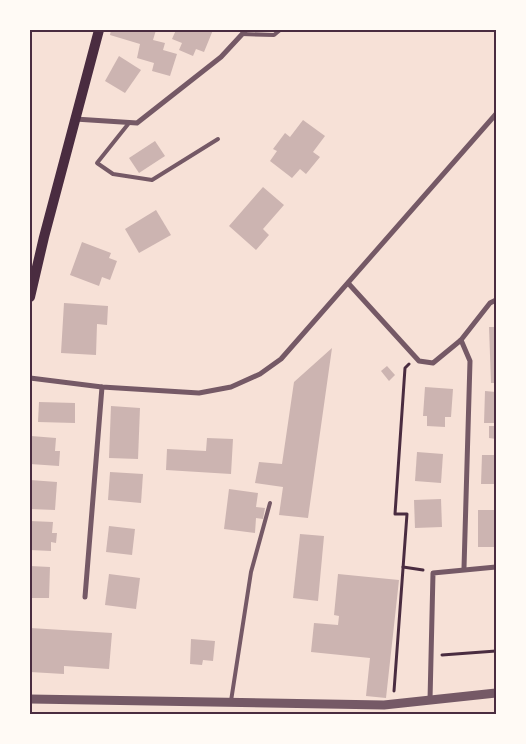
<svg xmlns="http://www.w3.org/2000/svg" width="526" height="744" font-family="Manrope,sans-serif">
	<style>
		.building { fill: #ccb4b1 }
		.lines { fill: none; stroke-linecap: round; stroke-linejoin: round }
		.path { stroke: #4a2c40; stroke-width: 3 }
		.service { stroke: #755966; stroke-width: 4 }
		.minor { stroke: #755966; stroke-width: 5 }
		.tertiary { stroke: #755966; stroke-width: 9 }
		.secondary { stroke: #4a2c40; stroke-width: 10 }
		.neatline { fill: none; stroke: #4a2c40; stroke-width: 2 }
	</style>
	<rect width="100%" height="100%" fill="#f7e1d7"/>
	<g class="building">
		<polygon points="111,30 156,30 153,40 165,43 163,50 177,54 170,76 152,71 154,63 137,58 140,44 110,35"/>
		<polygon points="176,30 213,30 204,52 196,49 193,56 179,50 182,43 172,39"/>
		<polygon points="119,56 141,70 125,93 105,81"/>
		<polygon points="303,120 325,136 313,152 320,157 306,174 300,169 292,178 270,161 277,151 273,149 285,133 290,137"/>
		<polygon points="155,141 165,156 139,173 129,158"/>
		<polygon points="263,187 284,205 263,229 269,235 256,250 229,226"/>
		<polygon points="156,210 171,235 139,253 125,229"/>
		<polygon points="82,242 111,253 109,258 117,261 110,280 102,277 99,286 70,275"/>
		<polygon points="64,303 108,306 107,325 97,324 96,355 61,353"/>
		<polygon points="489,327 496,327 496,383 491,383"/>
		<polygon points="332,348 308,518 279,515 283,487 255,483 259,462 282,464 294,382"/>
		<polygon points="387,366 395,375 389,381 381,371"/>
		<polygon points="425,387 453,389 451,417 445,417 445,427 427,426 427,416 423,416"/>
		<polygon points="485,391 496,392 496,423 484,423"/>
		<polygon points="39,402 75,403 75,423 38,422"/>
		<polygon points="111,406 140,408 138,459 109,458"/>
		<polygon points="489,426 496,426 496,439 489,438"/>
		<polygon points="31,436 56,438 55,451 60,451 59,466 30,464"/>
		<polygon points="207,438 233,439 231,474 166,470 167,449 206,451"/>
		<polygon points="417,452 443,454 441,483 415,481"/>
		<polygon points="482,455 496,455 496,484 481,484"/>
		<polygon points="110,472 143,474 141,503 108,500"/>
		<polygon points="30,480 57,482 55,510 30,509"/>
		<polygon points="229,489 258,493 256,507 265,508 263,519 256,518 255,533 224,529"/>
		<polygon points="441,499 442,527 415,528 414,500"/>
		<rect x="478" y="510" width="18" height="37"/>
		<polygon points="30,521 53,522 52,533 57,533 56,543 51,542 51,551 30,550"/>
		<polygon points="109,526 135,529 132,555 106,552"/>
		<polygon points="300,534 324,536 318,601 293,598"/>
		<polygon points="30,566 50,567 49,598 30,598"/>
		<polygon points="109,574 140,578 136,609 105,605"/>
		<polygon points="338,574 399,580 386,698 366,696 370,658 311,652 314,623 338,625 339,616 334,615"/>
		<polygon points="30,628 112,633 109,669 64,666 64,674 30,672"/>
		<polygon points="191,639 215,641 213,661 203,660 202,665 190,664"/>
	</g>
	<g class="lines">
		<g class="path">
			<polyline points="403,567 423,570"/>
			<polyline points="442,655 496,651"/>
			<polyline points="394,691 407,514 395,514 405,368 409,364"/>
		</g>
		<g class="service">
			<polyline points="242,34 274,35 280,30"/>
			<polyline points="129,123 97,163 113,174 152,180 218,139"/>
			<polyline points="231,701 251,572 270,503"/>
		</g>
		<g class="minor">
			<polyline points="75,119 137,123 221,57 246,30"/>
			<polyline points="348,283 419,361 433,363 461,340 490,303 496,300"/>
			<polyline points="461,340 470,361 464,568"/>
			<polyline points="30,378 102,387 199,393 231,387 260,374 281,359 496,114"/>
			<polyline points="85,597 102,387"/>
			<polyline points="430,700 433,573 496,567"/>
		</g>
		<polyline class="tertiary" points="30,699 384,705 496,693"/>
		<polyline class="secondary" points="30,297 44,237 99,30"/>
	</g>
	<rect width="526" height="744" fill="none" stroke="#fffaf5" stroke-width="62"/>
	<rect x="31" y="31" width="464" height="682" class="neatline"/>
</svg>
